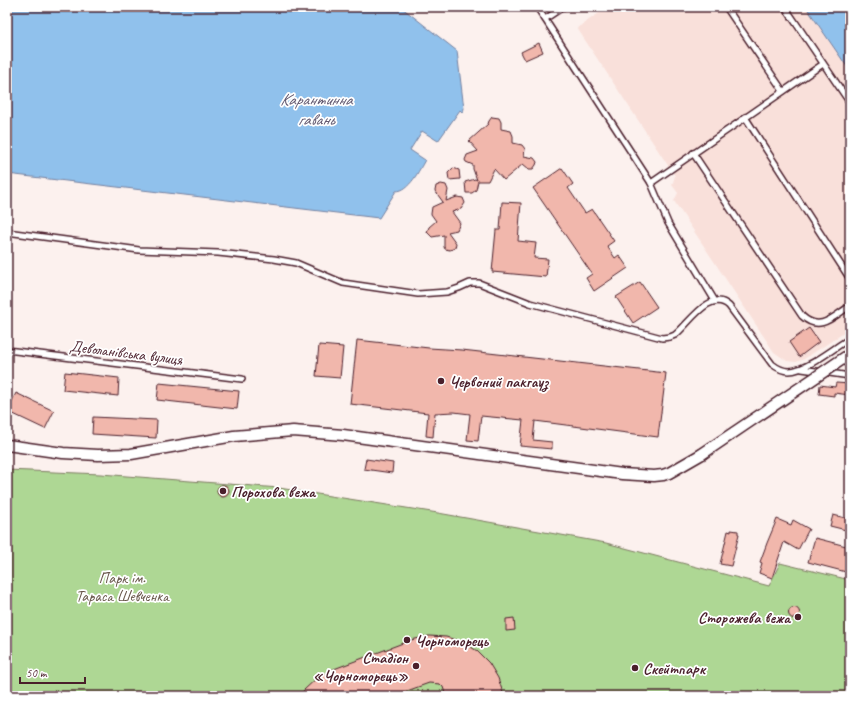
<svg xmlns="http://www.w3.org/2000/svg" width="857" height="703" font-family="Caveat,sans-serif">
	<style>
		.built { fill: #f9e0da }
		.green { fill: #aed794; stroke: #7c7b60 }
		.water { fill: #90c1ec; stroke: #74809f }
		.building { fill: #f1b7ac; stroke: #4a1f2b }
		.lines { fill: none; stroke-linecap: round; stroke-linejoin: round }
		.lane-casing { stroke: #4a1f2b; stroke-width: 8 }
		.street-casing { stroke: #4a1f2b; stroke-width: 13 }
		.lane { stroke: #fff; stroke-width: 5 }
		.street { stroke: #fff; stroke-width: 10 }
		.street-bridge-casing { stroke: #4a1f2b; stroke-width: 13; stroke-linecap: butt }
		.street-bridge { stroke: #fff; stroke-width: 10 }
		.poi-dot { fill: #4a1f2b; stroke: #fff; stroke-width: 1.5 }
		.labels { text-anchor: middle; stroke-width: 3.5; stroke-linejoin: round; paint-order: stroke }
		.street-label { font-size: 16px; fill: #4a1f2b; stroke: #fff }
		.poi-label { font-size: 16px; font-weight: bold; fill: #4a1f2b; stroke: #fff; text-anchor: start }
		.park-label { font-size: 16px; fill: #68564a; stroke: #fff }
		.water-label { font-size: 17px; font-style: italic; fill: #62586f; stroke: #fff }
	</style>
	<rect width="100%" height="100%" fill="#fcf1ee"/>
	<filter id="ink" filterUnits="userSpaceOnUse"><feTurbulence type="fractalNoise" baseFrequency=".025" numOctaves="2"/><feDisplacementMap in="SourceGraphic" scale="8" xChannelSelector="R" yChannelSelector="G"/><feConvolveMatrix kernelMatrix="1 2 1 2 8 2 1 2 1" color-interpolation-filters="sRGB"/></filter>
	<g filter="url(#ink)">
		<polygon class="built" points="608,7 806,7 850,71 850,329 804,359 796,362 787,361 774,352 674,201 678,193 672,185 675,176 577,28"/>
		<polygon class="green" points="7,470 101,474 279,488 438,513 606,543 769,586 780,563 850,580 850,696 7,696"/>
		<g class="water">
			<path d="M7 7H401L457 51 464 109 462 112 460 110 438 141 422 131 410 150 425 160C419 170 410 191 396 191L379 218 7 174Z"/>
			<polygon points="806,7 850,7 850,71"/>
		</g>
		<g class="building">
			<polygon points="539,43 543,52 525,60 521,52"/>
			<polygon points="492,117 499,118 501,122 501,129 511,131 513,136 513,143 522,145 525,149 524,156 534,158 537,162 536,165 533,169 529,169 523,164 504,180 494,169 488,181 478,181 476,190 472,193 466,193 465,182 475,179 477,180 473,169 473,165 466,162 465,160 467,155 478,151 469,141 488,124 489,121"/>
			<polygon points="453,168 459,170 460,179 449,180 448,173"/>
			<polygon points="562,168 573,184 568,188 585,213 592,209 614,241 607,246 615,258 619,255 628,268 594,291 586,278 592,274 533,188"/>
			<polygon points="441,184 446,185 448,190 446,201 457,197 463,198 465,203 461,209 452,212 460,223 457,230 448,232 456,243 455,248 450,250 445,249 444,247 444,235 432,237 427,232 429,227 436,221 431,214 432,207 443,202 435,191 436,186"/>
			<polygon points="502,202 521,203 518,241 536,243 534,258 548,259 546,277 492,272 496,230 500,230"/>
			<polygon points="640,282 657,307 633,323 616,297"/>
			<polygon points="809,328 819,342 799,357 789,342"/>
			<polygon points="357,340 429,348 462,350 666,373 658,437 535,421 533,440 552,442 552,449 520,446 523,420 481,416 478,441 467,440 470,414 454,412 435,413 433,437 426,436 428,413 350,404"/>
			<polygon points="319,345 343,347 340,378 316,376"/>
			<polygon points="65,372 119,378 118,396 63,390"/>
			<polygon points="159,383 239,391 237,409 157,400"/>
			<polygon points="836,383 850,384 850,395 834,393 834,396 819,394 820,385 835,387"/>
			<polygon points="16,393 54,411 45,429 7,411"/>
			<polygon points="93,417 157,420 156,438 92,434"/>
			<polygon points="366,459 393,463 392,473 364,469"/>
			<circle cx="223" cy="491" r="6"/>
			<polygon points="833,515 850,519 850,531 830,526"/>
			<polygon points="777,519 791,525 793,520 809,529 798,550 784,542 772,578 759,573 762,563 760,562 767,543"/>
			<polygon points="731,530 738,531 738,534 739,534 731,566 720,564 728,531 731,532"/>
			<polygon points="815,538 850,547 850,573 808,562"/>
			<circle cx="794" cy="613" r="5.5"/>
			<polygon points="514,618 515,630 506,631 506,619"/>
			<polygon points="429,636 446,637 463,642 477,651 489,663 498,678 504,696 446,696 443,687 440,684 429,683 393,696 300,696 304,690 318,677 334,669 411,640"/>
		</g>
		<g class="lines">
			<defs>
				<g id="lane">
					<polyline points="537,7 651,183 668,223 715,301"/>
					<polyline points="726,7 783,91"/>
					<polyline points="785,7 850,103"/>
					<polyline points="545,19 563,7"/>
					<polyline points="745,117 850,279"/>
					<path d="M693 153 802 316C820 333 834 316 850 306"/>
					<polyline points="651,183 823,64"/>
					<path d="M7 232 139 250 218 253 274 259 296 263 343 283 418 294 447 292 459 288 470 283H479L530 303 662 338 670 337 675 335C689 324 710 288 729 306L772 364C777 368 783 371 789 371 806 371 836 347 850 338"/>
					<polyline points="7,350 242,379"/>
					<polyline points="802,369 850,376"/>
				</g>
				<polyline id="street" points="7,445 63,453 98,455 131,454 234,436 293,431 343,435 622,474 654,476 663,475 669,473 702,454"/>
			</defs>
			<use href="#lane" class="lane-casing"/>
			<use href="#street" class="street-casing"/>
			<use href="#lane" class="lane"/>
			<use href="#street" class="street"/>
			<defs>
				<polyline id="street-bridge" points="702,454 850,354"/>
			</defs>
			<use href="#street-bridge" class="street-bridge-casing"/>
			<use href="#street-bridge" class="street-bridge"/>
		</g>
	</g>
	<g class="poi-dot">
		<circle cx="441" cy="381" r="4"/>
		<circle cx="223" cy="491" r="4"/>
		<circle cx="798" cy="617" r="4"/>
		<circle cx="407" cy="640" r="4"/>
		<circle cx="416" cy="666" r="4"/>
		<circle cx="635" cy="668" r="4"/>
	</g>
	<g class="labels">
		<g class="street-label">
			<text transform="translate(126 352) rotate(7)" y="6">Деволанівська вулиця</text>
		</g>
		<g class="poi-label">
			<text x="449" y="387">Червоний пакгауз</text>
			<text x="231" y="497">Порохова вежа</text>
			<text x="790" y="623" text-anchor="end">Сторожева вежа</text>
			<text x="415" y="646">Чорноморець</text>
			<text x="408" y="663" text-anchor="end">Стадіон<tspan x="408" dy="18">«Чорноморець»</tspan></text>
			<text x="643" y="674">Скейтпарк</text>
		</g>
		<g class="park-label">
			<text x="122" y="583">Парк ім.<tspan x="122" dy="18">Тараса Шевченка</tspan></text>
		</g>
		<g class="water-label">
			<text x="316" y="105">Карантинна<tspan x="316" dy="20">гавань</tspan></text>
		</g>
	</g>
	<rect width="857" height="703" fill="none" stroke="#fff" stroke-width="24"/>
	<rect x="12" y="12" width="833" height="679" fill="none" stroke="#4a1f2b" stroke-width="1.5" filter="url(#ink)"/>
	<path d="M20 677v6h65v-6" fill="none" stroke="#4a1f2b" stroke-width="2"/>
	<text x="26" y="677" font-size="12" fill="#4a1f2b" stroke="#ffffff" stroke-width="3" paint-order="stroke">50 m</text>
</svg>
